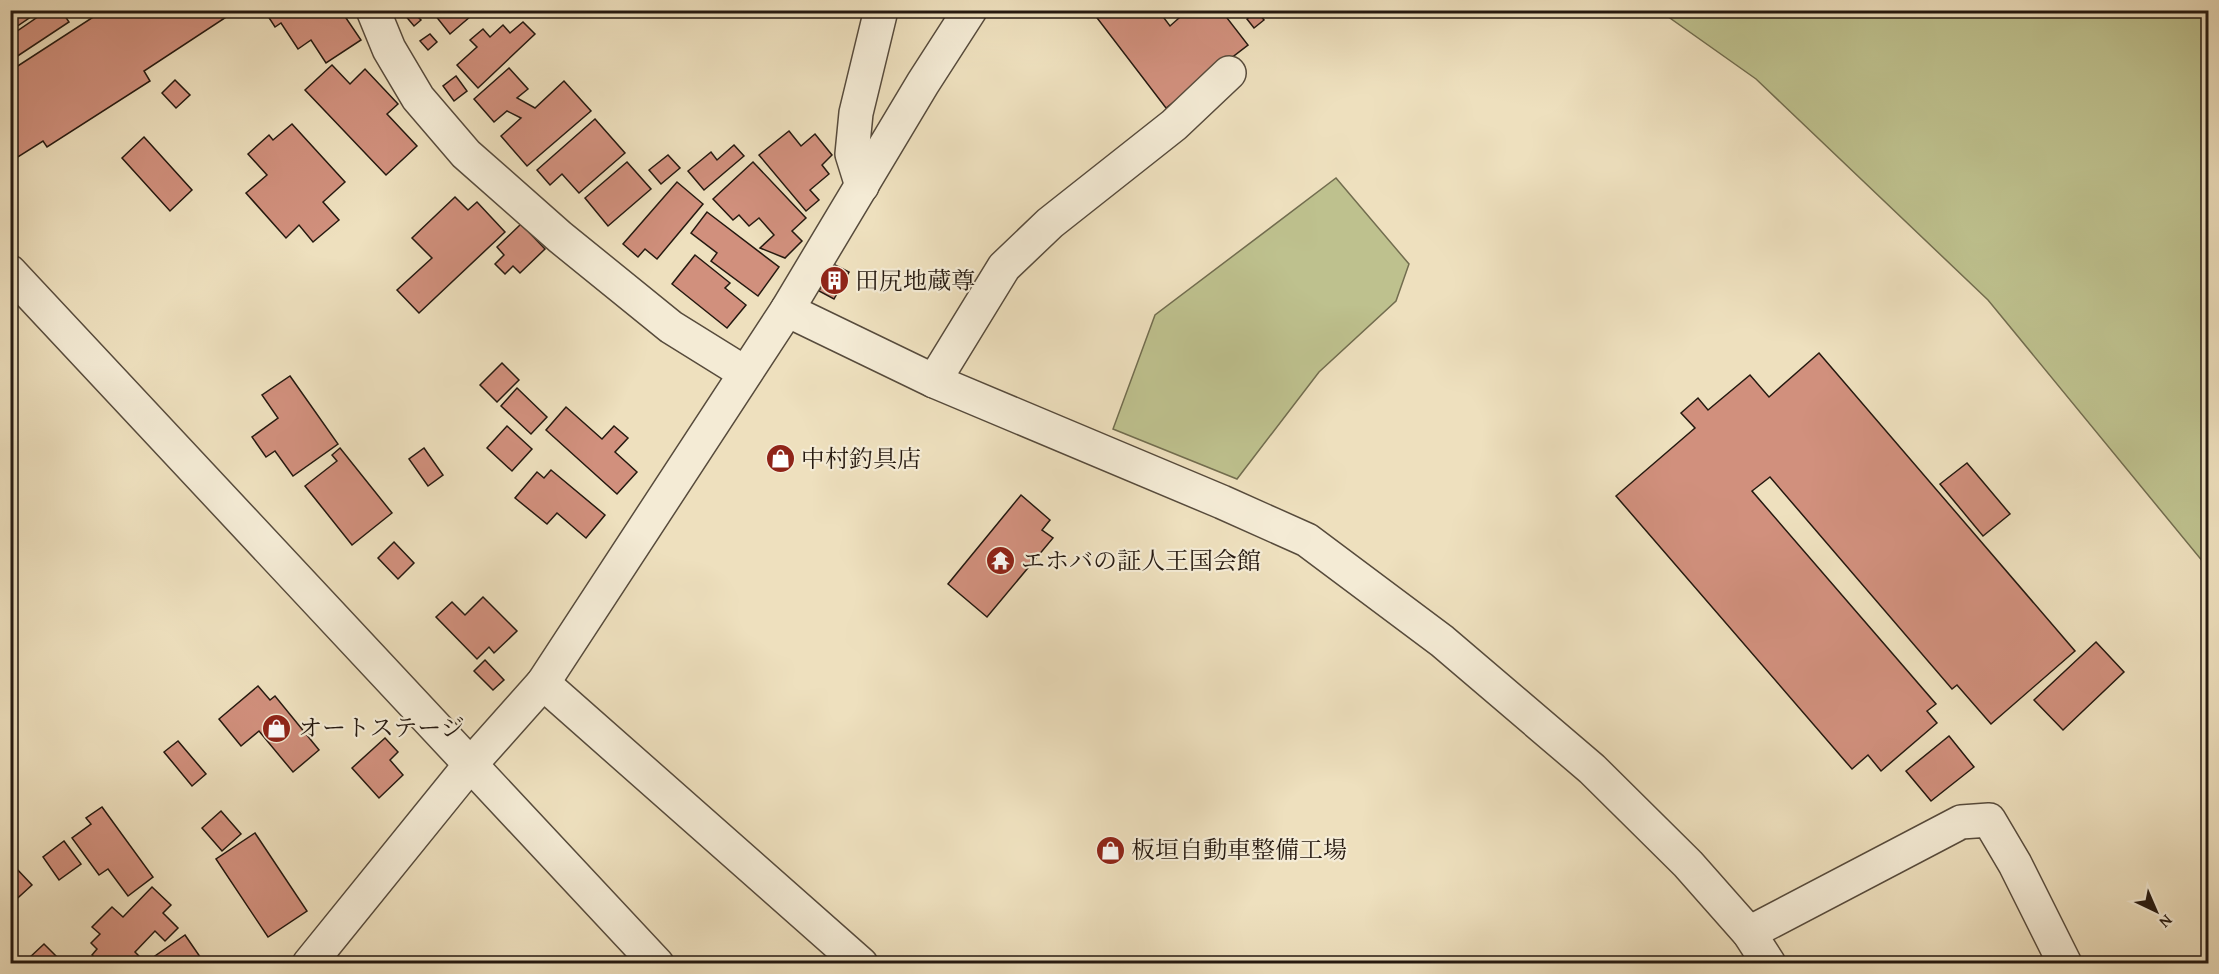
<svg xmlns="http://www.w3.org/2000/svg" width="2219" height="974" font-family="'Gentium Book Plus','Noto Serif JP',serif">
	<style>
		.green { fill: #bec18e; stroke: #726d4f; stroke-width: 1.5 }
		.building { fill: #d1907d; stroke: #251910; stroke-width: 1.5 }
		.lines { fill: none; stroke-linecap: round; stroke-linejoin: round }
		.minor-casing { stroke: #574b3c; stroke-width: 36 }
		.minor { stroke: #f4ebd5; stroke-width: 33 }
		.labels { text-anchor: middle; stroke-width: 4.5; stroke-linejoin: round; paint-order: stroke }
		.poi-label { font-size: 24px; fill: #251910; stroke: #f4ebd5; text-anchor: start }
	</style>
	<rect width="100%" height="100%" fill="#eee0be"/>
	<filter id="stains"><feTurbulence type="fractalNoise" baseFrequency=".00333" numOctaves="4"/><feColorMatrix values="0 0 0 0 .2 0 0 0 0 .09 0 0 0 0 .02 0 0 0 .5 -.17"/></filter>
	<radialGradient id="worn" r=".72"><stop offset=".6" stop-color="#630" stop-opacity="0"/><stop offset="1" stop-color="#630" stop-opacity=".3"/></radialGradient>
	<g class="green">
		<polygon points="1660,11 2208,11 2208,568 1988,300 1756,79"/>
		<polygon points="1336,178 1409,264 1396,301 1319,372 1237,479 1113,429 1155,315"/>
	</g>
	<g class="building">
		<polygon points="10,10 41,10 10,31"/>
		<polygon points="48,10 61,10 69,22 10,61 10,36"/>
		<polygon points="104,10 237,10 144,71 150,81 47,147 43,141 10,162 10,71"/>
		<polygon points="264,10 349,10 352,15 346,18 361,40 326,63 311,40 298,49 281,23 275,27"/>
		<polygon points="408,10 419,10 415,14 421,20 414,26 404,14"/>
		<polygon points="431,10 478,10 450,34"/>
		<polygon points="1091,10 1158,10 1170,26 1188,10 1238,10 1227,18 1248,45 1166,108"/>
		<polygon points="1257,11 1264,20 1254,28 1247,19"/>
		<polygon points="523,22 535,34 478,88 457,65 477,47 470,40 483,29 490,37 503,25 510,33"/>
		<polygon points="430,34 437,42 428,50 420,41"/>
		<polygon points="332,65 350,84 365,69 398,104 387,114 417,146 386,175 305,90"/>
		<polygon points="509,68 528,89 517,98 535,108 564,81 591,111 527,166 501,136 521,118 507,111 494,122 474,99"/>
		<polygon points="456,76 467,91 454,101 443,86"/>
		<polygon points="175,80 190,95 176,108 162,93"/>
		<polygon points="595,119 625,153 579,193 562,174 550,185 537,170"/>
		<polygon points="292,124 345,182 323,202 339,220 313,242 299,225 286,238 246,193 267,175 248,154 269,135 273,140"/>
		<polygon points="789,131 801,146 815,134 832,155 822,165 829,174 810,190 819,200 806,211 759,155"/>
		<polygon points="144,137 192,190 170,211 122,158"/>
		<polygon points="734,145 744,156 704,190 688,171 711,152 717,160"/>
		<polygon points="668,155 680,168 661,184 649,170"/>
		<polygon points="627,162 651,189 608,226 585,198"/>
		<polygon points="753,162 806,218 792,231 802,241 785,258 760,248 774,235 759,218 749,226 739,215 733,220 713,199"/>
		<polygon points="677,182 703,204 657,259 645,249 638,257 623,244"/>
		<polygon points="455,197 468,210 477,202 505,232 419,313 397,290 432,258 412,238"/>
		<polygon points="707,212 779,267 758,296 711,261 717,253 691,233"/>
		<polygon points="521,224 545,249 520,273 513,266 505,274 495,264 504,255 497,247"/>
		<polygon points="695,255 730,283 725,288 746,305 727,328 672,284"/>
		<polygon points="833,264 849,272 834,299 819,291"/>
		<polygon points="1819,353 2075,651 1991,724 1957,685 1952,689 1770,477 1752,491 1936,704 1927,711 1937,723 1881,771 1868,755 1852,769 1616,496 1695,428 1681,413 1698,398 1708,410 1750,375 1769,397"/>
		<polygon points="502,363 519,380 497,402 480,385"/>
		<polygon points="290,376 338,444 293,476 275,451 266,457 252,437 278,418 262,395"/>
		<polygon points="517,388 547,417 531,434 501,406"/>
		<polygon points="566,407 602,439 614,426 628,438 615,452 637,472 617,494 546,430"/>
		<polygon points="507,426 532,449 512,471 487,448"/>
		<polygon points="340,448 392,513 352,545 305,486 337,461 332,455"/>
		<polygon points="424,448 443,475 428,486 409,459"/>
		<polygon points="1967,463 2010,514 1983,536 1940,484"/>
		<polygon points="551,470 605,515 586,538 557,513 547,524 515,498 537,472 544,478"/>
		<polygon points="1021,495 1050,520 1042,530 1053,538 987,617 948,584"/>
		<polygon points="394,542 414,563 398,579 378,558"/>
		<polygon points="483,597 517,631 494,653 489,647 477,659 436,617 452,602 465,615"/>
		<polygon points="2096,642 2124,672 2063,730 2034,700"/>
		<polygon points="485,660 504,680 493,690 474,671"/>
		<polygon points="258,686 270,700 275,696 319,750 293,772 259,731 241,746 219,719"/>
		<polygon points="1949,736 1974,767 1931,801 1906,771"/>
		<polygon points="385,738 398,752 390,760 403,775 379,798 352,768"/>
		<polygon points="178,741 206,774 192,786 164,752"/>
		<polygon points="102,807 153,877 128,896 108,869 99,875 72,838 91,824 86,818"/>
		<polygon points="221,811 241,834 222,851 202,828"/>
		<polygon points="255,833 307,911 268,937 216,859"/>
		<polygon points="64,841 81,864 59,880 43,857"/>
		<polygon points="15,867 32,885 10,905 10,871"/>
		<polygon points="152,887 171,905 163,913 178,928 165,941 155,931 135,952 143,960 140,964 101,964 92,955 97,949 91,943 100,934 92,927 112,907 123,917"/>
		<polygon points="185,935 205,964 160,964 155,956"/>
		<polygon points="44,944 61,961 58,964 33,964 28,959"/>
	</g>
	<g class="lines">
		<defs>
			<g id="minor">
				<polyline points="373,10 389,49 418,98 466,154 560,237 671,327 745,373"/>
				<polyline points="862,186 852,154 856,113 881,10"/>
				<polyline points="10,272 657,964"/>
				<polyline points="787,310 934,381 1222,502 1307,540 1442,641 1592,769 1688,864 1749,933 1769,964"/>
				<polyline points="934,381 1004,267 1050,223 1174,125 1229,73"/>
				<polyline points="543,683 861,964"/>
				<polyline points="1749,933 1961,822 1989,820 2015,864 2065,964"/>
				<polyline points="309,964 470,765 543,683 787,310 923,83 970,10"/>
			</g>
		</defs>
		<use href="#minor" class="minor-casing"/>
		<use href="#minor" class="minor"/>
	</g>
	<defs>
		<symbol id="building-disc" viewBox="-11 -11 22 22"><circle r="9.5" fill="#8f2418" stroke="#f4ebd5"/><path d="M-4-6H4V6H1V3H-1V6H-4ZM-2.5-4.3h1.7v1.8h-1.7ZM.8-4.3h1.7v1.8H.8ZM-2.5-1h1.7V.8h-1.7ZM.8-1h1.7V.8H.8Z" fill="#fff"/></symbol>
		<symbol id="shop-disc" viewBox="-11 -11 22 22"><circle r="9.5" fill="#8f2418" stroke="#f4ebd5"/><path d="M-5-2.5h2.3a2.7 3.5 0 0 1 5.4 0H5L5.5 6h-11ZM-1.5-2.5h3a1.5 2.3 0 0 0-3 0Z" fill="#fff"/></symbol>
		<symbol id="temple-disc" viewBox="-11 -11 22 22"><circle r="9.5" fill="#8f2418" stroke="#f4ebd5"/><path d="M0-6L5-2H3V0L6.5 2.5H4V6H1.5V3h-3V6H-4V2.5H-6.5L-3 0V-2H-5Z" fill="#fff"/></symbol>
	</defs>
	<g fill-rule="evenodd">
		<use href="#building-disc" x="818" y="264" width="33" height="33"/>
		<use href="#shop-disc" x="764" y="442" width="33" height="33"/>
		<use href="#temple-disc" x="984" y="544" width="33" height="33"/>
		<use href="#shop-disc" x="260" y="712" width="33" height="33"/>
		<use href="#shop-disc" x="1094" y="834" width="33" height="33"/>
	</g>
	<g class="labels">
		<g class="poi-label">
			<text x="855" y="289">田尻地蔵尊</text>
			<text x="801" y="467">中村釣具店</text>
			<text x="1021" y="569">エホバの証人王国会館</text>
			<text x="298" y="736">オートステージ</text>
			<text x="1131" y="858">板垣自動車整備工場</text>
		</g>
	</g>
	<rect width="2219" height="974" fill="none" stroke="#eee0be" stroke-width="36"/>
	<rect x="12" y="12" width="2195" height="950" fill="none" stroke="#251910" stroke-width="3"/>
	<rect x="18" y="18" width="2183" height="938" fill="none" stroke="#251910" stroke-width="1.5"/>
	<g transform="translate(2156 911) rotate(136)" stroke="#f4ebd5" stroke-width="4.5" paint-order="stroke">
	<path d="M0-4.5L10 22L0 15L-10 22Z" fill="#251910"/>
	<text y="-9" font-size="16" font-weight="bold" text-anchor="middle" fill="#251910">N</text>
	</g>
	<rect width="100%" height="100%" filter="url(#stains)"/>
	<rect width="100%" height="100%" fill="url(#worn)"/>
</svg>
